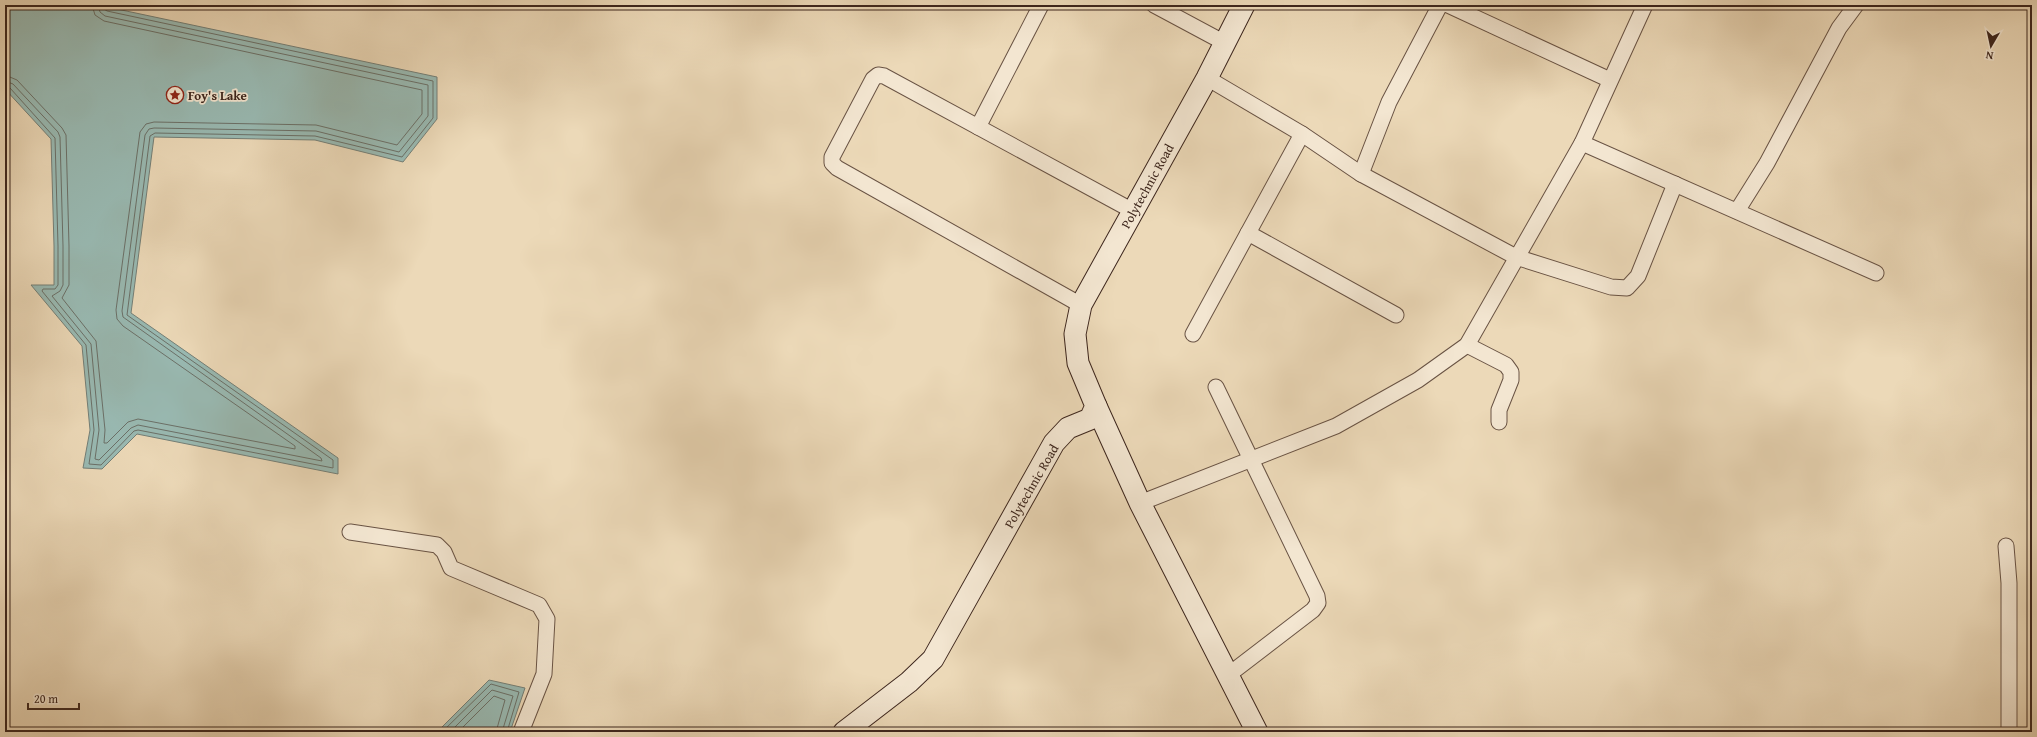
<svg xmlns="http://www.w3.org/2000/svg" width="2037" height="737" font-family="'Gentium Book Plus',serif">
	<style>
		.water { fill: #99bab3; stroke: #747f77 }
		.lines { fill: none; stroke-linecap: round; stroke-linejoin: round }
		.shore { stroke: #6b7068; stroke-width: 1 }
		.street-casing { stroke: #695344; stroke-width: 17 }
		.secondary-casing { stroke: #3d261d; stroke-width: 23 }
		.street { stroke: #f3e6d1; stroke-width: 15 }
		.secondary { stroke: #f3e6d1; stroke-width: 21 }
		.labels { text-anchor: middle; stroke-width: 3.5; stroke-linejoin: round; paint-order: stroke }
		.poi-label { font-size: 13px; font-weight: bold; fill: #3d261d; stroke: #f3e6d1; text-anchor: start }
		.street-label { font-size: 13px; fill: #3d261d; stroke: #f3e6d1 }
	</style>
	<rect width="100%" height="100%" fill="#ecd9b8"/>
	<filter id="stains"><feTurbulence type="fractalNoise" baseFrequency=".005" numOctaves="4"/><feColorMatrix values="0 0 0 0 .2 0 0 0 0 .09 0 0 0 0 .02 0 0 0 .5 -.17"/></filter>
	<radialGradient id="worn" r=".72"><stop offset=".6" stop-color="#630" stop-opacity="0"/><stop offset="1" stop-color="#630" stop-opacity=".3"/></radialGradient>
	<g class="water">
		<polygon points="5,5 98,5 437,77 437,119 403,162 315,140 154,137 131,313 338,458 338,474 137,434 102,469 83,468 90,430 82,346 31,285 54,285 54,246 51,139 5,89"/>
		<polygon points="489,680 525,688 510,732 437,732"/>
	</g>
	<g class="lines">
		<g class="shore">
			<polyline points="5,75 17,80 62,128 66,135 69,246 69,285 62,298 96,341 105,430 104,443 107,443 128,422 138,419 295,449 295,446 123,326 117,319 116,310 140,132 146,124 154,122 316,125 397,145 422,114 422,90 104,21 95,15 92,5"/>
			<polyline points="5,81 13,84 58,132 60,137 63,246 63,285 60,291 52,296 91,344 99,430 95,459 99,460 131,428 138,425 322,461 321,458 123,317 122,311 145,135 149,129 154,128 316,131 399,152 428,116 428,85 105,16 100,12 98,5"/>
			<polyline points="5,86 10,88 55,138 58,246 58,285 55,289 43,289 42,291 86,345 94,430 89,464 101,465 134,431 138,430 333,468 333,460 127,315 150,136 155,133 315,136 402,157 433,118 433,81 107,11 104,9 103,5"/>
			<polyline points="442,732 491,684 519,692 507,732"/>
			<polyline points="450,732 492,690 513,696 502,732"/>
			<polyline points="458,732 494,696 505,700 496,732"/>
		</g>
		<defs>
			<g id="street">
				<polyline points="1154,5 1225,43"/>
				<polyline points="1448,5 1610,80"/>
				<polyline points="1207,78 1302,134 1361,174 1516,257 1611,287 1627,288 1638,276 1675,184"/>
				<polyline points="978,127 1041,5"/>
				<polyline points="1582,143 1876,273"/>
				<polyline points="1361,174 1389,102 1440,5"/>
				<polyline points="1737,211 1767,163 1839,28 1856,5"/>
				<polyline points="1248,233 1396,315"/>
				<polyline points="1081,305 837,168 832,163 832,157 873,79 878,75 884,76 1133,211"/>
				<polyline points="1193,334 1302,134"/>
				<polyline points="1467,345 1506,365 1511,372 1511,380 1499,410 1499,422"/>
				<polyline points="1216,387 1317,596 1318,603 1313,610 1227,676"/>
				<polyline points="1140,503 1336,426 1418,380 1467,345 1582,143 1645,5"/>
				<polyline points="350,532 437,545 444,552 451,568 539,605 547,619 544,674 521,732"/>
				<polyline points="2006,546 2009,583 2009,732"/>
			</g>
			<g id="secondary">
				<polyline points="1096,406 1140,503 1257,732"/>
				<polyline points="844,732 909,682 933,659 1054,443 1068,428 1090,419 1096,406 1078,363 1075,334 1081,305 1207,78 1244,5"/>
			</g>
		</defs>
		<use href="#street" class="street-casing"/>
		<use href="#secondary" class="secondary-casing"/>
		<use href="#street" class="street"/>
		<use href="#secondary" class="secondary"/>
	</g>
	<defs>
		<symbol id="sight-ring" viewBox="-11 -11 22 22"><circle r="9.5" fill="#f3e6d1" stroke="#8f2418" stroke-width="1.5"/><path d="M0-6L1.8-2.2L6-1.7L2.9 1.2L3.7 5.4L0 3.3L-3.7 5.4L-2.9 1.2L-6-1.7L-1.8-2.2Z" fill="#8f2418"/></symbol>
	</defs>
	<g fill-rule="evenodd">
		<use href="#sight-ring" x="165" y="85" width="20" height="20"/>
	</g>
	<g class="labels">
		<g class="poi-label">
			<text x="188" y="100">Foy's Lake</text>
		</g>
		<g class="street-label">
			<text transform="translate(1147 186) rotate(-61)" y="5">Polytechnic Road</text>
			<text transform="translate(1031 486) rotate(-60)" y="5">Polytechnic Road</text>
		</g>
	</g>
	<rect width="2037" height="737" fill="none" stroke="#ecd9b8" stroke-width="20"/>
	<rect x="6" y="6" width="2025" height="725" fill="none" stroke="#3d261d" stroke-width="2"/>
	<rect x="10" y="10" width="2017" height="717" fill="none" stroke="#3d261d"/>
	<g transform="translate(1991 46) rotate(189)" stroke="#f3e6d1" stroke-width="3" paint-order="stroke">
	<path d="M0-3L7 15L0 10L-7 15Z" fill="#3d261d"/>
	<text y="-6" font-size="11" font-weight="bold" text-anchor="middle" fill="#3d261d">N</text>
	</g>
	<path d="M28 703v6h51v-6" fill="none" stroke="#3d261d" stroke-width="2"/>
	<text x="34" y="703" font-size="12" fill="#3d261d" stroke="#f3e6d1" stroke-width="3" paint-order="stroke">20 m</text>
	<rect width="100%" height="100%" filter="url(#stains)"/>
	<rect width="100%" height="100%" fill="url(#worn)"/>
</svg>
